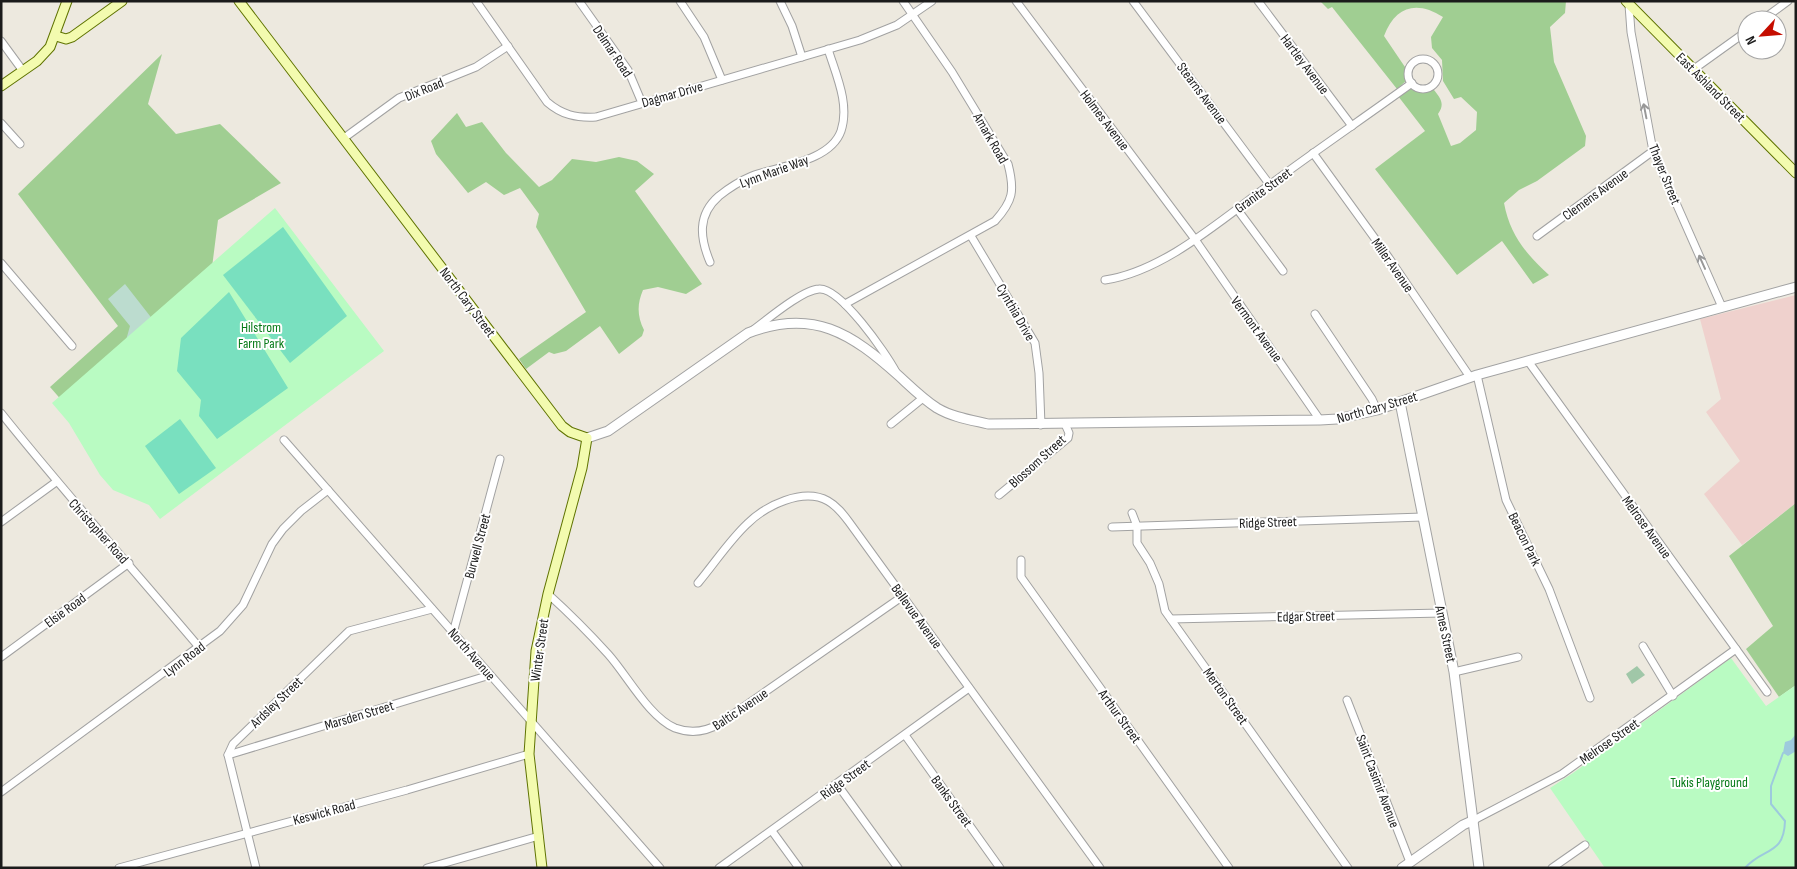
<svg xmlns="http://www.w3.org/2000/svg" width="1797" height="869" font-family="'Sofia Sans Condensed',sans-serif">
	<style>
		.commercial { fill: #efd1cd }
		.forest { fill: #a0ce92 }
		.wetland { fill: #bcdccf }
		.cemetery { fill: #a0c7a8 }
		.park { fill: #b9fbc2 }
		.pitch { fill: #79e0bf }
		.water { fill: #9dcadd }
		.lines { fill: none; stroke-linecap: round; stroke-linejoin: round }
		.stream { stroke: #9dcadd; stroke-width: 2 }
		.minor-casing { stroke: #a2a2a2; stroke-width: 9 }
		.tertiary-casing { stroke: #a2a2a2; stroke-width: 11 }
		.secondary-casing { stroke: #5f7301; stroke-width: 11 }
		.minor { stroke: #fff; stroke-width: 7 }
		.tertiary { stroke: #fff; stroke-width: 9 }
		.secondary { stroke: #f3fbaf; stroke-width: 9 }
		.oneway { stroke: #989898 }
		.labels { text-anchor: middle; stroke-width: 4; stroke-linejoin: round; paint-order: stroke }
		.street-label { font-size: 14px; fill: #1b1b1b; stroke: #fff }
		.park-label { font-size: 14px; fill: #077a18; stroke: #fff }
	</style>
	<rect width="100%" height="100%" fill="#ede9df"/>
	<polygon class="commercial" points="1796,295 1796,503 1742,545 1704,494 1740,461 1706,412 1721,399 1700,319"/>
	<g class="forest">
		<path d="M1320 1H1566L1565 13 1550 27 1554 62 1586 136 1585 146 1537 181 1519 190 1504 203C1510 235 1526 254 1549 275L1533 284 1502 241 1457 275 1375 169 1425 131 1398 96 1410 89 1434 90C1441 99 1445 104 1438 114L1451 146 1460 143 1476 130 1477 112 1461 97 1454 99 1443 81 1442 60 1432 48 1431 37 1443 17C1417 0 1395 6 1384 36L1407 70V80L1397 89 1332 7 1328 9Z"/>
		<polygon points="162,54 148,104 176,134 220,124 281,183 218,220 208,299 127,475 50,387 118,326 18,194"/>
		<path d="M457 113 466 127 482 122 506 153 539 187 552 180 572 159 596 162 619 157 637 161 654 174 635 191 702 284 686 294 658 287 643 290C637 304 637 316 644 330L642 336 619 354 600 326 566 351 554 354 549 352 526 369 519 359 586 312 536 227 539 214 520 188 504 195 486 182 468 193 436 154 431 141Z"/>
		<polygon points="1796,503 1796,685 1779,697 1746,649 1773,626 1729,556"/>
	</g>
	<polygon class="wetland" points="125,284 157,325 123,351 130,326 108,299"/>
	<polygon class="cemetery" points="1637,666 1645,675 1632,684 1626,674"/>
	<g class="park">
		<polygon points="275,208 384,351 160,519 149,505 113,490 100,475 69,423 52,403"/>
		<polygon points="1731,658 1766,706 1796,685 1796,868 1605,868 1550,788 1573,773"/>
	</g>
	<g class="pitch">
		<polygon points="283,227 347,316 290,363 223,275"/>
		<polygon points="229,292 288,388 217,439 199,416 201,400 177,371 181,338"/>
		<polygon points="180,419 216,468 179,494 145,446"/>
	</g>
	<polygon class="water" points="1796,734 1796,751 1788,756 1783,753 1785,742 1791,740"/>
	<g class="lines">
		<path class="stream" d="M1745 868C1763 847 1784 856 1785 821L1771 804V786L1783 753"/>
		<defs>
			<g id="minor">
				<path d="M476 1 547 102C562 115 576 118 596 117L860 40 897 25 932 1"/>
				<polyline points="579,1 628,70 642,103"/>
				<polyline points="680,1 704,37 722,80"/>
				<polyline points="780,1 792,26 802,57"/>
				<polyline points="1016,1 1194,238 1320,420"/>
				<polyline points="1133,1 1270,185"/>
				<polyline points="1258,1 1352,126"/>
				<polyline points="1629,5 1631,32 1653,151 1722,307"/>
				<polyline points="1762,20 1788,1"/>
				<polyline points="1,41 23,71"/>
				<circle cx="1423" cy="74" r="15"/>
				<polyline points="1694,69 1747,31"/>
				<polyline points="1,123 20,144"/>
				<polyline points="344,138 399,98 476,67 508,46"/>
				<polyline points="1313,153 1389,258 1470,377"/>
				<polyline points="1237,209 1283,271"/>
				<polyline points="971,236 1035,343 1039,373 1041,425"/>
				<polyline points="1537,236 1653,151"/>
				<path d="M710 262C700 238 697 215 719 196 729 188 740 181 752 176 778 166 830 162 841 131 850 104 836 75 828 49"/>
				<polyline points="1,263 72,346"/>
				<path d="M1105 280C1165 271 1223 218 1272 183 1318 149 1365 117 1412 83"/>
				<path d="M845 304 995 221C1013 201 1015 191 1008 164L952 72 903 1"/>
				<polyline points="1315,314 1372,399 1377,410"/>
				<path d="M753 330C768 319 802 290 819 289 840 287 886 353 896 372"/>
				<polyline points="1528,361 1767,692"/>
				<polyline points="1477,375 1506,500 1549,589 1590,698"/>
				<path d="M1 413C65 493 133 569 199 647"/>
				<polyline points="891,424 923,398"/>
				<polyline points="284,440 660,868"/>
				<polyline points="999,495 1068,438 1069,433 1065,424"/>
				<polyline points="1132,513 1137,526 1137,543 1150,563 1159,584 1165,611 1348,868"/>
				<polyline points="1,522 56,482"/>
				<polyline points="1112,527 1423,517"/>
				<polyline points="1021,560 1021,577 1229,868"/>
				<path d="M698 583C714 564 729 541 747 524 765 506 803 487 828 501 837 506 843 514 849 522L1100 868"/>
				<path d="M548 594C569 613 589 633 608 654 627 675 649 717 675 728 691 734 705 732 719 724L903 596"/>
				<polyline points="1171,619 1442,613"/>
				<polyline points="453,633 500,459"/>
				<polyline points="1643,646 1673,696"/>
				<polyline points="1,657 129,563"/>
				<polyline points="1454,672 1518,657"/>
				<polyline points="1347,700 1410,862"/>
				<polyline points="905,735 1000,868"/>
				<polyline points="228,755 490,675"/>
				<polyline points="837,784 898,868"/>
				<polyline points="1,792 220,631 243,605 272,544 283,529 301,511 328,490"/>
				<polyline points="1474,820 1562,774 1736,649"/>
				<polyline points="772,831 799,868"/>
				<polyline points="119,868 407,790 529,754"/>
				<polyline points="256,868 228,755 233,744 349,631 432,609"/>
				<polyline points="427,868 539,836"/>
				<polyline points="719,868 969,688"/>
				<polyline points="1552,868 1585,845"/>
			</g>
			<g id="tertiary">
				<polyline points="1400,402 1454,672 1479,868"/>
				<path d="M587 438 608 431 748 333C813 308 851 333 899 376 911 387 923 399 937 408 952 417 971 420 988 424L1320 420 1337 419 1377 410 1477 375 1796 287"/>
				<polyline points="1402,868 1463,825 1474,820"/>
			</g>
			<g id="secondary">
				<polyline points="239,1 562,426 570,432 587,438 582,468 548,594 536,651 529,754 542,868"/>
				<polyline points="1626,1 1796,173"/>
				<polyline points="56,36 66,39 72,37 122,1"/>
				<polyline points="1,86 37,61 50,47 67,1"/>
			</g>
		</defs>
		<use href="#minor" class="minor-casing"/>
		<use href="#tertiary" class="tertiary-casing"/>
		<use href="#secondary" class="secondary-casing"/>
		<use href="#minor" class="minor"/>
		<use href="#tertiary" class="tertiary"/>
		<use href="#secondary" class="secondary"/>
	</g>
	<defs><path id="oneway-shaft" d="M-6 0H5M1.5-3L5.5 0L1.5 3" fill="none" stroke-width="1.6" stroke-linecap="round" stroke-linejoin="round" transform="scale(1.25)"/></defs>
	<g class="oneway">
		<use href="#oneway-shaft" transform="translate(1645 111) rotate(-101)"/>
		<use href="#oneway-shaft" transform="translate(1702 262) rotate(-114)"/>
	</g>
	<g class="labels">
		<g class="street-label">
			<text transform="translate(613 51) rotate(56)" y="5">Delmar Road</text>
			<text transform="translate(1305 64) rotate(53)" y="5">Hartley Avenue</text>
			<text transform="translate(1711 87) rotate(45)" y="5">East Ashland Street</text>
			<text transform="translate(424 89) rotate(-22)" y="5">Dix Road</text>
			<text transform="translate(1202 93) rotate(53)" y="5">Stearns Avenue</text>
			<text transform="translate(672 94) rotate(-16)" y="5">Dagmar Drive</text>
			<text transform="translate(1105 120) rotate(53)" y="5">Holmes Avenue</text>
			<text transform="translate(991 138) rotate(60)" y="5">Amark Road</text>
			<text transform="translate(774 171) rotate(-20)" y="5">Lynn Marie Way</text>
			<text transform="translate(1665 174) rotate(68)" y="5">Thayer Street</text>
			<text transform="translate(1263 190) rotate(-36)" y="5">Granite Street</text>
			<text transform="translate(1595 194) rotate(-36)" y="5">Clemens Avenue</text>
			<text transform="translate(1393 265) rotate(55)" y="5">Miller Avenue</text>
			<text transform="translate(468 302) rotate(53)" y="5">North Cary Street</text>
			<text transform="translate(1016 312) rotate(60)" y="5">Cynthia Drive</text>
			<text transform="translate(1257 329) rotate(54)" y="5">Vermont Avenue</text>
			<text transform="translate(1377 407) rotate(-16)" y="5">North Cary Street</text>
			<text transform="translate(1037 461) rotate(-42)" y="5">Blossom Street</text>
			<text transform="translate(1268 522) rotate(-2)" y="5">Ridge Street</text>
			<text transform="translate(1647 527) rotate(54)" y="5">Melrose Avenue</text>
			<text transform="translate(99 531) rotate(48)" y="5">Christopher Road</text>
			<text transform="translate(1525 539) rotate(64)" y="5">Beacon Park</text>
			<text transform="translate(477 546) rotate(-75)" y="5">Burwell Street</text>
			<text transform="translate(65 610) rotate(-36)" y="5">Elsie Road</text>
			<text transform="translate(917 616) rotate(54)" y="5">Bellevue Avenue</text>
			<text transform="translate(1306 616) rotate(-1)" y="5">Edgar Street</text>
			<text transform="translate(1446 634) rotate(78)" y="5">Ames Street</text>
			<text transform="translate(539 650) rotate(-82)" y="5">Winter Street</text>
			<text transform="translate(472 654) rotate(49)" y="5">North Avenue</text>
			<text transform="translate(184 659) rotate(-37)" y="5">Lynn Road</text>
			<text transform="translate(1226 696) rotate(54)" y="5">Merton Street</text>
			<text transform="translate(276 702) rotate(-44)" y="5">Ardsley Street</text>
			<text transform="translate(740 709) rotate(-34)" y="5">Baltic Avenue</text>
			<text transform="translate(359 715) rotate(-17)" y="5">Marsden Street</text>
			<text transform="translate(1120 716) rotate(54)" y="5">Arthur Street</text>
			<text transform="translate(1609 741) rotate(-35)" y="5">Melrose Street</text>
			<text transform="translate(845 779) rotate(-36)" y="5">Ridge Street</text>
			<text transform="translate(1378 781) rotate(69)" y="5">Saint Casimir Avenue</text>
			<text transform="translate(952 801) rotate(54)" y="5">Banks Street</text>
			<text transform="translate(324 812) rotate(-15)" y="5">Keswick Road</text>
		</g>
		<g class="park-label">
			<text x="261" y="332">Hilstrom<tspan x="261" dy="16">Farm Park</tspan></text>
			<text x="1709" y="787">Tukis Playground</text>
		</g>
	</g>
	<rect width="1797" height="869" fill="none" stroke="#1b1b1b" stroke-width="5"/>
	<g transform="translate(1762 35) rotate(244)"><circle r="24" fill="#ffffff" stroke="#a4a4a4"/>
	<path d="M0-4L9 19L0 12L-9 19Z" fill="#c50d00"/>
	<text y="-8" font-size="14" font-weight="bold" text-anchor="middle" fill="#1b1b1b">N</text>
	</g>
</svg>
